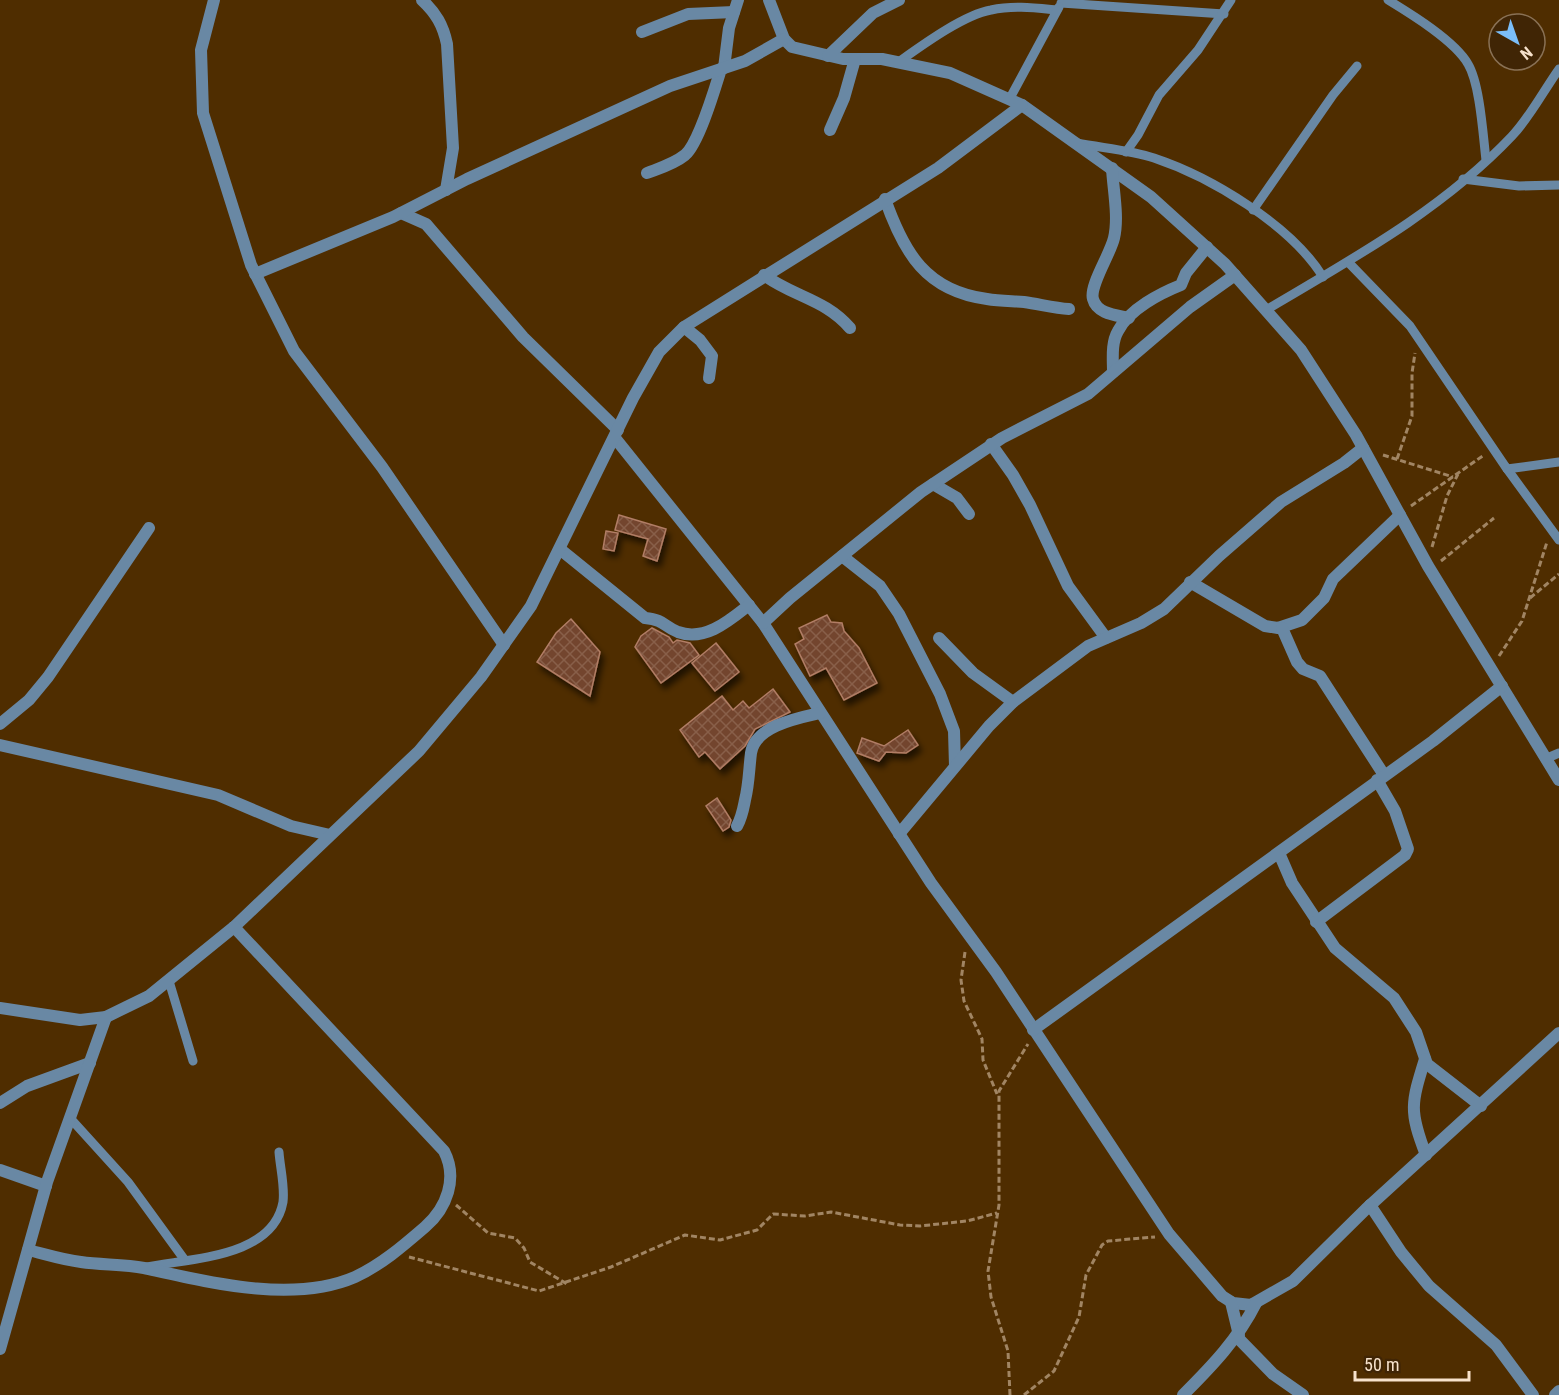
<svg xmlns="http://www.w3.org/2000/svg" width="1559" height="1395" font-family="'Roboto Condensed',sans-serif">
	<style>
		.building { fill: url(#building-cross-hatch); stroke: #b17d65; stroke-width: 1.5; filter: url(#shadow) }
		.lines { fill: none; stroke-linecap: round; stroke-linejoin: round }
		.path { stroke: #a18563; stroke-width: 3; stroke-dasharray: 6 3; stroke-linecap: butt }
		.service { stroke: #6988a4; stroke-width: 9 }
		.minor { stroke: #6988a4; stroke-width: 12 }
	</style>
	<defs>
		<pattern id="building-cross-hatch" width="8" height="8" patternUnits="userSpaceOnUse" patternTransform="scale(1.5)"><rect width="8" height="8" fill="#73442d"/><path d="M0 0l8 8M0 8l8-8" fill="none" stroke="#885f4a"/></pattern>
		<filter id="shadow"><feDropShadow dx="3.5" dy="6" stdDeviation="3" flood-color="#0009"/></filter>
	</defs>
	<rect width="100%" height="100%" fill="#4f2d00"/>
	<g class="building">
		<polygon points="619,515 666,529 657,561 643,556 648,539 615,530"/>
		<polygon points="606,531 618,533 614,551 603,549"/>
		<polygon points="827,615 831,622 842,623 844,631 859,648 877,683 844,700 826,668 810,676 795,644 804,639 799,628"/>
		<polygon points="571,619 600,652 590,696 537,662 556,633"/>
		<polygon points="652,628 669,637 673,643 677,640 690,643 699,655 661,683 635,647 641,636"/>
		<polygon points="716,643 739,672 715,691 692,663"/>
		<polygon points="773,689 790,712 755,729 745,746 720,769 705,752 699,757 680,730 722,696 733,710 743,701 749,708"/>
		<polygon points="908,730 918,745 906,753 886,752 879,761 857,753 862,738 884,746"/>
		<polygon points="717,798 731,820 729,827 723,831 706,806"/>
	</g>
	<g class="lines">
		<g class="path">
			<polyline points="1383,455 1453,477"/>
			<polyline points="1397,459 1412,416 1412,373 1415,353"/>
			<polyline points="1411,506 1484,455"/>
			<polyline points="1432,547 1447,496 1458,474"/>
			<polyline points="1441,561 1494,518"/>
			<polyline points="1530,598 1559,574"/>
			<polyline points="1499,656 1522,621 1547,542"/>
			<polyline points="965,952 961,980 964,1001 982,1039 983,1060 997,1094"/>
			<polyline points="456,1205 488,1233 515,1238 524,1248 530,1262 567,1284"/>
			<polyline points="409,1257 539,1291 611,1267 685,1235 720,1240 757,1230 773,1214 805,1216 831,1212 900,1225 920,1226 967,1221 997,1213"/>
			<polyline points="1010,1395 1008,1351 991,1297 988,1271 999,1205 999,1091 1028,1044"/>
			<polyline points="1024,1395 1054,1371 1079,1317 1086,1275 1102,1245 1108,1241 1155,1237"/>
		</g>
		<g class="service">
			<path d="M1388 0C1411 14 1455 41 1468 64 1480 84 1483 135 1486 160"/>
			<polyline points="1061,3 1224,14"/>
			<path d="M897 63C921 46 963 15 991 10 1013 5 1036 8 1057 10"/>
			<polyline points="1009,100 1059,7"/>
			<path d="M1077 143C1102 148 1130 150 1154 158 1211 177 1291 225 1323 277"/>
			<polyline points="1126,152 1138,135 1159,95 1198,50 1231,0"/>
			<polyline points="1463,179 1519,186 1559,185"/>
			<polyline points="1253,210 1333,95 1357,66"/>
			<polyline points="1349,263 1410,326 1505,466 1559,540"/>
			<path d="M1266 310C1352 259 1442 210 1512 136 1530 117 1544 90 1559 69"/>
			<polyline points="1507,469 1559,462"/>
			<polyline points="1545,759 1559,753"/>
			<polyline points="169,981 193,1061"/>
			<polyline points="70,1118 128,1182 184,1259"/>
			<path d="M147 1267C190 1258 273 1258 283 1202 285 1186 280 1167 279 1152"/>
		</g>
		<g class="minor">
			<polyline points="214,0 201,50 203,113 251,265 294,351 382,467 504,645"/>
			<path d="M422 0C436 13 443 25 447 44L453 148 446 190"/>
			<polyline points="769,0 784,39 792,47 843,59 882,59 950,73 1022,105 1151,197 1225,264 1301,350 1356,435 1428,566 1559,780"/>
			<polyline points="642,32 688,14 734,12"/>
			<polyline points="828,56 873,13 899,0"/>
			<polyline points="724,68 729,28 738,0"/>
			<polyline points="830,130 844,98 855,59"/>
			<path d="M1112 168C1113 189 1119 217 1114 238 1110 255 1089 286 1093 299 1097 314 1116 315 1129 318"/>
			<path d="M647 173C660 168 674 164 685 155 699 143 715 88 721 69"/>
			<path d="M885 199C904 253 926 291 987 299 999 301 1011 301 1024 302 1039 304 1054 308 1069 309"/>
			<polyline points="401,213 426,224 523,337 618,430"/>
			<polyline points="255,274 393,217 467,179 670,86 745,61 784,39"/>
			<path d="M764 275C794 297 825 299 850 328"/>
			<polyline points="684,327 700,340 712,356 709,378"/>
			<path d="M1113 372C1113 359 1111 343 1118 331 1129 309 1161 293 1181 285L1186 273 1207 247"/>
			<polyline points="615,438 763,623 931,883 996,972 1169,1234 1222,1296 1233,1303 1251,1305 1293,1281 1366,1209 1559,1033"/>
			<polyline points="991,444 1013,475 1030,505 1068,586 1106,638"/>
			<polyline points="933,484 957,498 969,514"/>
			<path d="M561 550 645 618C665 620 663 626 678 632 705 642 730 620 749 605"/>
			<polyline points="842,556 880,586 899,614 940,694 954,731 955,766"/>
			<polyline points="1190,582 1265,626 1278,628 1302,620 1324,598 1333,579 1400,515"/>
			<polyline points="763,623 790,598 921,492 1002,438 1088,394 1190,307 1235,275"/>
			<polyline points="1282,628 1297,662 1303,669 1320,676 1384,775"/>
			<polyline points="939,638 973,673 1013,702"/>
			<polyline points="0,724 29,700 48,677 149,528"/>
			<polyline points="0,745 218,795 291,826 330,835"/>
			<path d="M737 826C742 817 743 810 745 800 749 784 749 769 751 753 755 726 798 718 820 713"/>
			<polyline points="899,834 989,726 1013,702 1088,646 1141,623 1164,609 1219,556 1281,502 1344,463 1363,448"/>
			<polyline points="1279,853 1292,883 1335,948 1394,998 1416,1032 1427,1064 1481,1106"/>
			<polyline points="1316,922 1405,855 1408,849 1395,811 1377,780"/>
			<polyline points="0,1008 80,1020 106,1017 149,996 234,927 419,751 481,677 531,606 633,398 659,352 684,327 938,168 1022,105"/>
			<polyline points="1033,1030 1433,741 1502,686"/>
			<path d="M1425 1059C1411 1104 1409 1111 1426 1155"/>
			<polyline points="0,1103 27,1086 90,1063"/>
			<polyline points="0,1170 46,1186"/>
			<polyline points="1370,1205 1401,1252 1429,1286 1496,1345 1533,1395"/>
			<path d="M28 1250C45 1254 63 1260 81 1262 102 1265 124 1264 144 1268 207 1282 293 1304 355 1277 381 1265 403 1246 425 1227 447 1208 458 1178 444 1151L234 927"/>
			<polyline points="1231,1302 1239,1335"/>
			<polyline points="1237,1337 1273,1374 1303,1395"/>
			<polyline points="0,1349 47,1182 106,1017"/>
			<path d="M1183 1395C1212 1366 1238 1339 1256 1303"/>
			<polyline points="1555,1395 1559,1391"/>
		</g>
	</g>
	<g transform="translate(1517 42) rotate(140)"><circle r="28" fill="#402505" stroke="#897155" stroke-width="1.5"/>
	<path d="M0-4.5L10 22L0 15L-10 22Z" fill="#7bbef9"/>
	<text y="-9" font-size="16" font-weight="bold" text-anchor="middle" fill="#f7e2cc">N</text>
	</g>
	<path d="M1355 1371v9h114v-9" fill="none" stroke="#f7e2cc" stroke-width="3"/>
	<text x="1364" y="1371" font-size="18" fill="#f7e2cc" stroke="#402505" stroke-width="4.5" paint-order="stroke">50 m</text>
</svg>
